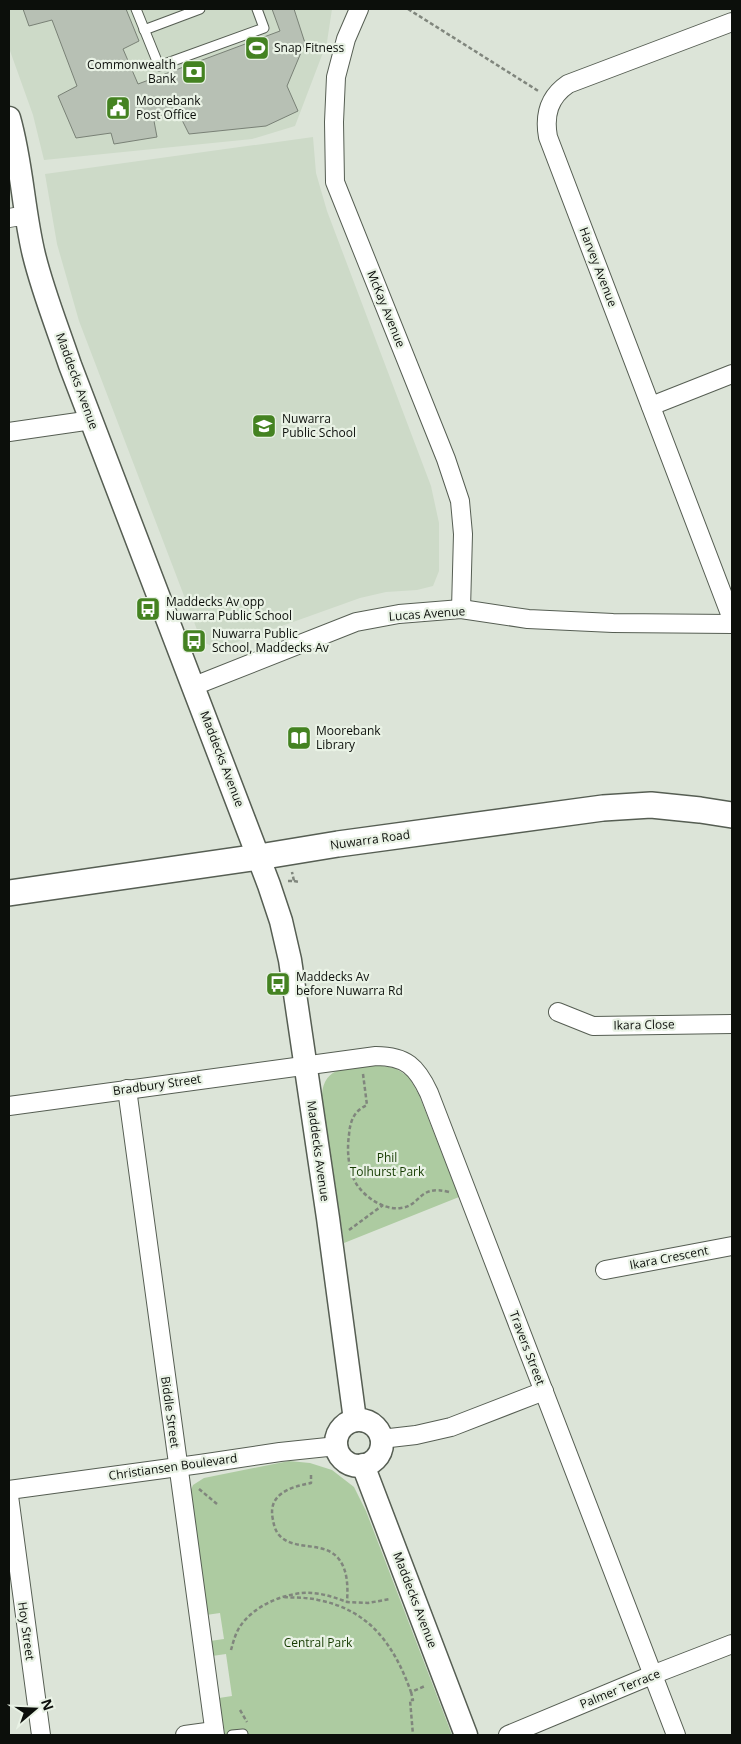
<svg xmlns="http://www.w3.org/2000/svg" width="741" height="1744" font-family="'Open Sans',sans-serif">
	<style>
		.built { fill: #cddac8 }
		.green { fill: #adcba1 }
		.building { fill: #b7c0b4; stroke: #798176 }
		.lines { fill: none; stroke-linecap: round; stroke-linejoin: round }
		.service-casing { stroke: #565e53; stroke-width: 11 }
		.minor-casing { stroke: #565e53; stroke-width: 20 }
		.tertiary-casing { stroke: #565e53; stroke-width: 25 }
		.secondary-casing { stroke: #565e53; stroke-width: 28 }
		.path { stroke: #80867d; stroke-width: 2.5; stroke-dasharray: 4 2.5; stroke-linecap: butt }
		.service { stroke: #fff; stroke-width: 9 }
		.minor { stroke: #fff; stroke-width: 18 }
		.tertiary { stroke: #fff; stroke-width: 22 }
		.secondary { stroke: #fff; stroke-width: 25 }
		.labels { text-anchor: middle; stroke-width: 4.5; stroke-linejoin: round; paint-order: stroke }
		.poi-label { font-size: 12px; fill: #0c0f0b; stroke: #e9f2e5; text-anchor: start }
		.street-label { font-size: 12px; fill: #0c0f0b; stroke: #e9f2e5 }
		.park-label { font-size: 12px; fill: #153b00; stroke: #e9f2e5 }
	</style>
	<rect width="100%" height="100%" fill="#dce4d8"/>
	<g class="built">
		<polygon points="9,9 332,9 327,42 295,126 252,139 44,160 33,115 9,48"/>
		<polygon points="313,137 316,173 327,211 431,486 439,523 439,571 433,586 417,590 386,592 360,598 223,647 214,647 205,643 199,635 79,321 57,244 45,174"/>
	</g>
	<g class="green">
		<path d="M375 1065 395 1068 409 1077 419 1095 459 1197 344 1243 322 1096C323 1065 351 1067 375 1065Z"/>
		<polygon points="289,1461 310,1463 332,1470 354,1487 366,1511 452,1735 225,1735 219,1698 232,1696 226,1654 212,1656 210,1641 224,1639 220,1613 206,1615 188,1497 193,1485 204,1478"/>
	</g>
	<polygon class="building" points="23,9 126,9 139,41 123,49 138,84 280,31 272,9 294,9 305,43 287,86 298,111 266,126 189,134 178,112 154,121 157,137 114,144 111,133 76,138 58,96 77,86 52,20 29,26"/>
	<g class="lines">
		<defs>
			<g id="service">
				<polyline points="136,9 159,66 264,28 257,9"/>
				<polyline points="144,30 200,9"/>
				<polyline points="232,1735 243,1734"/>
			</g>
			<g id="minor">
				<polyline points="359,9 346,39 336,77 334,122 335,182 446,459 460,501 463,534 461,609"/>
				<path d="M732 22 568 84C549 97 544 115 548 137L732 619"/>
				<polyline points="9,218 27,215"/>
				<polyline points="651,406 732,374"/>
				<polyline points="9,432 92,420"/>
				<polyline points="194,686 356,622 399,614 461,609 528,619 613,623 732,624"/>
				<polyline points="558,1012 593,1026 732,1024"/>
				<polyline points="127,1089 215,1735"/>
				<path d="M9 1106 376 1056C406 1056 417 1067 429 1093L676 1735"/>
				<polyline points="605,1270 732,1246"/>
				<polyline points="381,1439 416,1435 451,1427 544,1391"/>
				<polyline points="9,1490 200,1464 280,1452 337,1446"/>
				<polyline points="9,1496 41,1735"/>
				<polyline points="185,1735 214,1731"/>
				<polyline points="508,1735 652,1675 732,1644"/>
			</g>
			<g id="tertiary">
				<path d="M9 118C22 163 23 210 34 255 43 292 58 329 70 365L269 885 281 921 290 960 328 1218 355 1420"/>
				<circle cx="359" cy="1443" r="23"/>
				<polyline points="363,1465 466,1735"/>
			</g>
			<polyline id="secondary" points="9,893 259,857 338,844 603,808 651,805 700,810 732,815"/>
		</defs>
		<use href="#service" class="service-casing"/>
		<use href="#minor" class="minor-casing"/>
		<use href="#tertiary" class="tertiary-casing"/>
		<use href="#secondary" class="secondary-casing"/>
		<g class="path">
			<polyline points="408,9 540,92"/>
			<polyline points="288,881 294,881 292,872"/>
			<polyline points="294,881 300,882"/>
			<path d="M363 1074 367 1105C354 1111 350 1121 349 1135 347 1149 348 1164 353 1177 359 1194 383 1211 401 1208 421 1206 418 1184 449 1192"/>
			<polyline points="349,1230 383,1205"/>
			<path d="M311 1475V1483C290 1487 267 1494 273 1520 274 1526 276 1533 281 1537 297 1551 323 1541 338 1558 348 1570 348 1587 347 1602L368 1603 390 1599"/>
			<polyline points="199,1489 217,1504"/>
			<path d="M284 1597C295 1598 307 1597 318 1600 370 1610 394 1645 411 1692L425 1686"/>
			<path d="M231 1650C233 1643 235 1635 239 1628 253 1605 288 1591 313 1593 325 1594 336 1598 347 1602"/>
			<polyline points="411,1692 413,1700 410,1700 413,1735"/>
			<polyline points="240,1710 247,1722"/>
		</g>
		<use href="#service" class="service"/>
		<use href="#minor" class="minor"/>
		<use href="#tertiary" class="tertiary"/>
		<use href="#secondary" class="secondary"/>
	</g>
	<defs>
		<symbol id="stadium-square" viewBox="-11 -11 22 22"><rect x="-9" y="-9" width="18" height="18" rx="4" fill="#448221" stroke="#e9f2e5"/><path d="M0-5a6.5 5 0 1 0 0 10a6.5 5 0 1 0 0-10ZM-3.5-1.8h7v3.6h-7Z" fill="#fff"/></symbol>
		<symbol id="bank-square" viewBox="-11 -11 22 22"><rect x="-9" y="-9" width="18" height="18" rx="4" fill="#448221" stroke="#e9f2e5"/><path d="M-6-4H6V4H-6ZM0-2.3a2.3 2.3 0 1 0 0 4.6a2.3 2.3 0 1 0 0-4.6Z" fill="#fff"/></symbol>
		<symbol id="civic-square" viewBox="-11 -11 22 22"><rect x="-9" y="-9" width="18" height="18" rx="4" fill="#448221" stroke="#e9f2e5"/><path d="M-.6-6.5H3V-4.5H.6V-3L4-1V1h2V6H-6V1h2V-1L-.6-3ZM-1.2 2.5V6h2.4V2.5Z" fill="#fff"/></symbol>
		<symbol id="school-square" viewBox="-11 -11 22 22"><rect x="-9" y="-9" width="18" height="18" rx="4" fill="#448221" stroke="#e9f2e5"/><path d="M0-5L7-2L0 1L-7-2ZM-4 1L0 2.5L4 1V4Q0 6-4 4Z" fill="#fff"/></symbol>
		<symbol id="bus-square" viewBox="-11 -11 22 22"><rect x="-9" y="-9" width="18" height="18" rx="4" fill="#448221" stroke="#e9f2e5"/><path d="M-5-6H5V4H4V6H2V4H-2V6H-4V4H-5ZM-3.5-4V0h7V-4ZM-3.5 1.2v1.5H-2V1.2ZM2 1.2v1.5H3.5V1.2Z" fill="#fff"/></symbol>
		<symbol id="library-square" viewBox="-11 -11 22 22"><rect x="-9" y="-9" width="18" height="18" rx="4" fill="#448221" stroke="#e9f2e5"/><path d="M-6-4Q-3-5.5-.7-3.5V5Q-3 3-6 4ZM6-4Q3-5.5 .7-3.5V5Q3 3 6 4Z" fill="#fff"/></symbol>
	</defs>
	<g fill-rule="evenodd">
		<use href="#stadium-square" x="243" y="34" width="28" height="28"/>
		<use href="#bank-square" x="180" y="58" width="28" height="28"/>
		<use href="#civic-square" x="104" y="94" width="28" height="28"/>
		<use href="#school-square" x="250" y="412" width="28" height="28"/>
		<use href="#bus-square" x="134" y="595" width="28" height="28"/>
		<use href="#bus-square" x="180" y="627" width="28" height="28"/>
		<use href="#library-square" x="285" y="724" width="28" height="28"/>
		<use href="#bus-square" x="264" y="970" width="28" height="28"/>
	</g>
	<g class="labels">
		<g class="poi-label">
			<text x="274" y="52">Snap Fitness</text>
			<text x="176" y="69" text-anchor="end">Commonwealth<tspan x="176" dy="14">Bank</tspan></text>
			<text x="136" y="105">Moorebank<tspan x="136" dy="14">Post Office</tspan></text>
			<text x="282" y="423">Nuwarra<tspan x="282" dy="14">Public School</tspan></text>
			<text x="166" y="606">Maddecks Av opp<tspan x="166" dy="14">Nuwarra Public School</tspan></text>
			<text x="212" y="638">Nuwarra Public<tspan x="212" dy="14">School, Maddecks Av</tspan></text>
			<text x="316" y="735">Moorebank<tspan x="316" dy="14">Library</tspan></text>
			<text x="296" y="981">Maddecks Av<tspan x="296" dy="14">before Nuwarra Rd</tspan></text>
		</g>
		<g class="street-label">
			<text transform="translate(598 267) rotate(69)" y="4">Harvey Avenue</text>
			<text transform="translate(386 309) rotate(68)" y="4">McKay Avenue</text>
			<text transform="translate(77 381) rotate(70)" y="4">Maddecks Avenue</text>
			<text transform="translate(427 614) rotate(-4)" y="4">Lucas Avenue</text>
			<text transform="translate(222 759) rotate(69)" y="4">Maddecks Avenue</text>
			<text transform="translate(370 840) rotate(-8)" y="4">Nuwarra Road</text>
			<text transform="translate(644 1025) rotate(-1)" y="4">Ikara Close</text>
			<text transform="translate(157 1085) rotate(-8)" y="4">Bradbury Street</text>
			<text transform="translate(318 1151) rotate(82)" y="4">Maddecks Avenue</text>
			<text transform="translate(669 1258) rotate(-11)" y="4">Ikara Crescent</text>
			<text transform="translate(527 1348) rotate(69)" y="4">Travers Street</text>
			<text transform="translate(170 1412) rotate(82)" y="4">Biddle Street</text>
			<text transform="translate(173 1467) rotate(-8)" y="4">Christiansen Boulevard</text>
			<text transform="translate(415 1600) rotate(69)" y="4">Maddecks Avenue</text>
			<text transform="translate(26 1631) rotate(82)" y="4">Hoy Street</text>
			<text transform="translate(620 1689) rotate(-22)" y="4">Palmer Terrace</text>
		</g>
		<g class="park-label">
			<text x="387" y="1162">Phil<tspan x="387" dy="14">Tolhurst Park</tspan></text>
			<text x="318" y="1647">Central Park</text>
		</g>
	</g>
	<rect width="741" height="1744" fill="none" stroke="#0c0f0b" stroke-width="20"/>
	<g transform="translate(35 1709) rotate(71)" stroke="#e9f2e5" stroke-width="4" paint-order="stroke">
	<path d="M0-4L9 19L0 12L-9 19Z" fill="#0c0f0b"/>
	<text y="-8" font-size="14" font-weight="bold" text-anchor="middle" fill="#0c0f0b">N</text>
	</g>
</svg>
